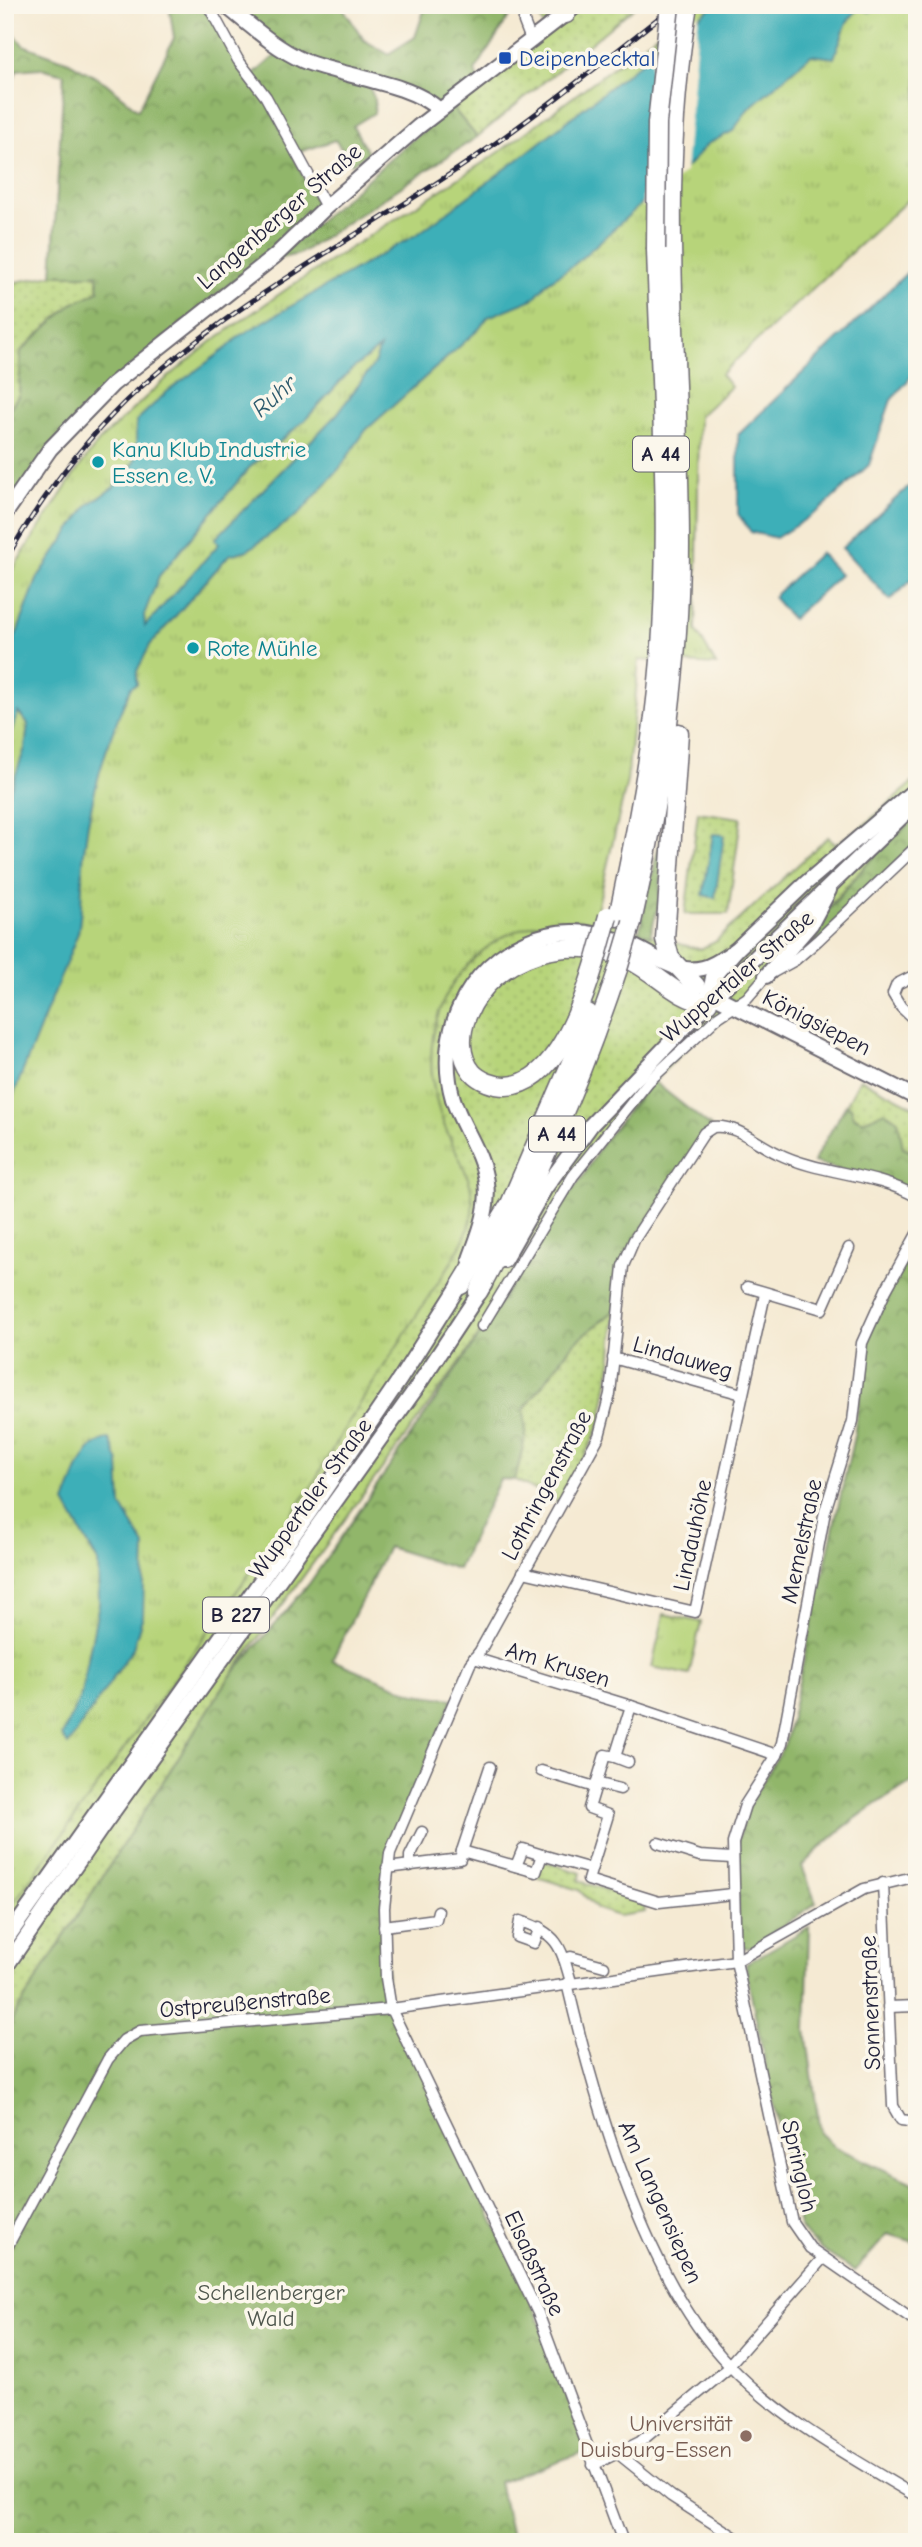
<svg xmlns="http://www.w3.org/2000/svg" width="922" height="2547" font-family="'Comic Neue',sans-serif">
	<style>
		.grass { fill: url(#grass-dots); stroke: #6c7b5a; stroke-width: 2 }
		.forest { fill: url(#forest-crowns); stroke: #5a6c52; stroke-width: 2 }
		.park { fill: url(#park-tufts); stroke: #6c7b5a; stroke-width: 2 }
		.water { fill: #3eafb8; stroke: #30687a; stroke-width: 2; fill-rule: evenodd }
		.pier { fill: #f5ead3 }
		.lines { fill: none; stroke-linecap: round; stroke-linejoin: round }
		.street-casing { stroke: #6c6870; stroke-width: 13 }
		.secondary-casing { stroke: #6c6870; stroke-width: 18 }
		.primary-casing { stroke: #6c6870; stroke-width: 18 }
		.highway-casing { stroke: #6c6870; stroke-width: 21 }
		.street { stroke: #fff; stroke-width: 10 }
		.secondary { stroke: #fff; stroke-width: 14 }
		.primary { stroke: #fff; stroke-width: 14 }
		.highway { stroke: #fff; stroke-width: 18 }
		.rail-casing { stroke: #22223b; stroke-width: 5 }
		.rail { stroke: #fbf7ec; stroke-width: 2.5; stroke-dasharray: 8; stroke-linecap: butt }
		.highway-bridge-casing { stroke: #6c6870; stroke-width: 21; stroke-linecap: butt }
		.highway-bridge { stroke: #fff; stroke-width: 18 }
		.transit-dot { fill: #1a4fb4; stroke: #fbf7ec; stroke-width: 2.5 }
		.culture-dot { fill: #0f9aa8; stroke: #fbf7ec; stroke-width: 2.5 }
		.education-dot { fill: #8d6e63; stroke: #fbf7ec; stroke-width: 2.5 }
		.labels { text-anchor: middle; stroke-width: 7; stroke-linejoin: round; paint-order: stroke }
		.shield { fill: #fbf7ec; stroke: #636270; stroke-width: 2 }
		.shield-label { font-size: 21px; font-weight: bold; fill: #22223b }
		.transit-label { font-size: 23px; fill: #164399; stroke: #fbf7ec; text-anchor: start }
		.street-label { font-size: 23px; fill: #22223b; stroke: #fbf7ec }
		.culture-label { font-size: 23px; fill: #0d838f; stroke: #fbf7ec; text-anchor: start }
		.park-label { font-size: 23px; fill: #4f574e; stroke: #fbf7ec }
		.education-label { font-size: 23px; fill: #785e54; stroke: #fbf7ec; text-anchor: end }
		.water-label { font-size: 24px; font-style: italic; fill: #2d5a6d; stroke: #fbf7ec }
	</style>
	<defs>
		<pattern id="grass-dots" width="8" height="8" patternUnits="userSpaceOnUse" patternTransform="scale(1.75)"><rect width="8" height="8" fill="#b7d47a"/><path d="M2 2h.1M6 6h.1" fill="none" stroke="#9db66a" stroke-width="1.8" stroke-linecap="round"/></pattern>
		<pattern id="forest-crowns" width="20" height="18" patternUnits="userSpaceOnUse" patternTransform="scale(1.75)"><rect width="20" height="18" fill="#91b66a"/><path d="M2 6a3 3 0 1 1 6 0M12 15a3 3 0 1 1 6 0" fill="none" stroke="#769458"/></pattern>
		<pattern id="park-tufts" width="24" height="20" patternUnits="userSpaceOnUse" patternTransform="scale(1.75)"><rect width="24" height="20" fill="#b7d47a"/><path d="M3 7l-1-3M5 7V3M7 7l1-3M15 17l-1-3M17 17v-4M19 17l1-3" fill="none" stroke="#9db66a"/></pattern>
	</defs>
	<rect width="100%" height="100%" fill="#fbf7ec"/>
	<filter id="ink" filterUnits="userSpaceOnUse"><feTurbulence type="fractalNoise" baseFrequency=".0143" numOctaves="2"/><feDisplacementMap in="SourceGraphic" scale="14" xChannelSelector="R" yChannelSelector="G"/><feConvolveMatrix kernelMatrix="1 2 1 2 8 2 1 2 1" color-interpolation-filters="sRGB"/></filter>
	<filter id="wash" filterUnits="userSpaceOnUse"><feTurbulence type="fractalNoise" baseFrequency=".00686" numOctaves="4" result="noise"/><feDisplacementMap in="SourceGraphic" scale="28" xChannelSelector="R" yChannelSelector="G"/><feGaussianBlur stdDeviation="1.57" result="paint"/><feColorMatrix in="noise" values="0 0 0 0 0 0 0 0 0 0 0 0 0 0 0 0 0 1.4 0 .05"/><feComposite in="paint" operator="in"/></filter>
	<g filter="url(#wash)">
		<rect width="100%" height="100%" fill="#f5ead3"/>
		<g class="grass">
			<polygon points="533,5 637,5 477,137 451,106 548,34"/>
			<polygon points="52,275 97,275 99,292 72,304 21,351 19,395 5,415 5,284"/>
			<path d="M916 780 917 816 866 865 746 998 718 1016 598 1138 568 1194 471 1347 229 1678 15 2014 5 2035V1912L428 1088C428 1071 425 1051 429 1034 445 959 516 910 592 919 629 924 664 943 701 949L715 942 828 837 835 844 862 827Z"/>
			<polygon points="698,812 741,818 728,914 685,914"/>
			<path d="M860 1079 917 1108V1154L903 1148C897 1132 904 1120 885 1112L863 1121 854 1116 851 1107 846 1105Z"/>
			<polygon points="615,1310 612,1356 601,1423 561,1503 515,1480 526,1434 524,1410 573,1344"/>
			<polygon points="542,1861 581,1873 579,1881 651,1904 644,1905 645,1912 618,1916 597,1909 579,1890 537,1877"/>
		</g>
		<g class="forest">
			<polygon points="169,5 209,5 252,76 283,49 226,5 341,5 364,40 388,54 415,37 426,5 516,5 475,71 478,81 439,109 367,80 375,101 374,113 353,126 368,153 352,164 335,140 297,153 260,87 317,205 270,250 111,384 5,511 5,415 19,395 21,351 72,304 99,291 97,275 52,275 64,74 40,68 17,70 9,92 5,91 5,21 23,45 69,62 106,83 138,110 174,38"/>
			<polygon points="451,106 477,137 299,254 276,259"/>
			<polygon points="917,816 917,848 825,938 786,961 866,865"/>
			<polygon points="662,832 666,834 658,906 650,936 639,932"/>
			<polygon points="653,1081 711,1127 627,1251 615,1310 573,1344 524,1409 526,1434 515,1480 500,1479 458,1569 388,1547 332,1660 415,1694 453,1699 388,1852 386,1993 537,2314 587,2451 499,2482 512,2542 5,2542 5,2035 15,2014 229,1678 309,1584 482,1332 558,1210 584,1175 602,1143"/>
			<polygon points="846,1105 851,1107 854,1117 863,1121 885,1112 898,1120 903,1148 917,1154 917,1193 813,1162"/>
			<path d="M917 1238V1569L910 1604 917 1639V1780C874 1803 835 1830 802 1866L816 1903 750 1948 742 1947 739 1940 737 1844 748 1807 785 1744 854 1436 869 1333Z"/>
			<path d="M809 1927 806 2030 820 2133 835 2147 917 2185V2243L888 2234 855 2271C835 2258 811 2247 799 2226L747 1975 746 1964Z"/>
		</g>
		<g class="park">
			<path d="M696 5H917V201L912 196 721 374 731 387 699 416 696 630 716 665 639 660 627 781 594 922C554 915 511 926 480 953 426 1000 420 1068 447 1132 460 1162 480 1188 470 1222 462 1251 440 1279 423 1305 386 1365 345 1423 312 1486L5 1915V581L73 476 99 441 160 384 211 342 291 286 498 153Z"/>
			<polygon points="664,1614 701,1622 689,1675 652,1667"/>
		</g>
		<g class="water">
			<path d="M714 5H883L870 12 859 8 847 22 834 58 811 55 748 109 733 131 707 144 690 164 660 187 575 264 548 282 533 299 488 317 479 329 366 430 339 469 299 514 248 550 229 555 150 645 137 671V684L131 687C108 738 90 797 84 852 81 879 83 906 78 933L5 1116V805L25 748 28 724 18 712 5 753V707L13 696 14 641 38 577 88 505 114 487 118 478 131 469 136 457V421L168 391 228 347 239 336 419 233 520 158ZM380 348 374 364 337 414 215 539 219 544 145 626 144 615 159 576 249 468 305 420 351 370Z"/>
			<polygon points="912,268 917,273 917,370 891,400 869,465 820,510 776,538 751,532 738,514 738,435"/>
			<polygon points="917,479 917,575 890,600 842,548"/>
			<polygon points="820,553 840,575 792,619 773,597"/>
			<polygon points="713,834 724,835 715,898 703,895"/>
			<path d="M110 1439 119 1463 121 1505 145 1546 143 1615 133 1648 68 1745 62 1736 81 1695 99 1603 98 1562 65 1503C74 1481 83 1441 110 1439Z"/>
		</g>
		<polygon class="pier" points="699,13 685,172 642,208 652,50"/>
	</g>
	<g filter="url(#ink)">
		<g class="lines">
			<defs>
				<g id="street">
					<polyline points="208,5 238,60 266,97 326,207"/>
					<polyline points="524,5 524,22 531,40"/>
					<polyline points="917,974 897,984 893,994 901,1007 917,1022"/>
					<polyline points="917,1234 886,1290 862,1343 853,1421 825,1511 782,1743 777,1755 745,1805 733,1843 736,1961 792,2222 810,2248 917,2322"/>
					<polyline points="747,1287 822,1309 849,1248"/>
					<polyline points="482,1326 573,1176 649,1081 718,1017 747,998 766,976 795,960 817,941 917,846"/>
					<polyline points="613,1358 742,1394"/>
					<polyline points="523,1572 695,1612 765,1294"/>
					<polyline points="474,1658 631,1706 777,1755"/>
					<polyline points="631,1706 615,1757 605,1755 589,1808 608,1815 588,1880 659,1902 732,1894"/>
					<polyline points="615,1757 628,1762"/>
					<polyline points="541,1771 595,1787"/>
					<polyline points="596,1783 620,1789"/>
					<polyline points="658,1843 700,1856 731,1858"/>
					<polyline points="462,1851 490,1767"/>
					<polyline points="410,1866 410,1856 422,1832"/>
					<polyline points="516,1866 523,1849 542,1855"/>
					<polyline points="387,1868 460,1859 462,1851 536,1872 542,1855 591,1869"/>
					<polyline points="883,1883 893,2106 901,2120 917,2122"/>
					<polyline points="384,1926 436,1919 438,1911"/>
					<path d="M540 1927 534 1943 517 1937 520 1921C558 1933 561 1947 571 1982"/>
					<polyline points="564,1959 571,1957 604,1966"/>
					<path d="M567 1983C594 2099 645 2279 730 2366 783 2421 852 2458 917 2497"/>
					<polyline points="888,2007 917,2006"/>
					<polyline points="5,2251 108,2059 124,2040 140,2031 391,2009 736,1961 864,1889 917,1876"/>
					<polyline points="729,2365 823,2258"/>
					<polyline points="620,2455 671,2496 742,2542"/>
					<polyline points="593,2465 640,2442 731,2366"/>
					<path d="M623 2542 538 2313 391 2009 386 1978 384 1908 390 1853 470 1664 480 1651 599 1436 610 1394 623 1266 634 1240 704 1133 713 1127C736 1124 757 1144 777 1153 821 1175 874 1172 917 1197"/>
				</g>
				<g id="secondary">
					<path d="M225 5C250 25 275 48 304 61 341 76 413 83 439 110"/>
					<polyline points="5,514 50,449 113,384 275,256 326,207 418,127 577,5"/>
					<polyline points="766,976 811,924 829,890"/>
					<polyline points="709,993 917,1098"/>
					<polyline points="708,1003 713,977 736,950 806,883 917,788"/>
					<polyline points="708,1003 917,802"/>
				</g>
				<g id="primary">
					<path d="M470 1259C479 1234 490 1209 486 1182 482 1151 462 1128 453 1099 432 1028 475 952 547 935 575 928 604 934 630 945 654 955 675 975 703 968 715 965 725 957 736 950"/>
					<polyline points="504,1260 545,1188 591,1125 708,1003"/>
					<polyline points="5,1941 309,1513 400,1379 464,1278"/>
					<polyline points="5,1968 102,1827 415,1390 485,1284"/>
				</g>
				<g id="highway">
					<polyline points="566,14 568,5"/>
					<polyline points="679,733 665,939 670,958 696,986"/>
					<path d="M618 917C636 832 653 746 660 660 671 524 660 385 656 249"/>
					<path d="M632 922C660 797 680 673 680 545 680 364 657 184 688 5"/>
					<path d="M595 963C583 1003 556 1084 506 1086 494 1086 480 1081 472 1072 459 1056 460 1034 467 1016 493 953 571 932 630 960 657 973 678 1000 708 1003"/>
					<polyline points="461,1285 510,1204 575,1053 588,1013"/>
					<path d="M478 1292C535 1186 580 1083 618 969"/>
				</g>
			</defs>
			<use href="#street" class="street-casing"/>
			<use href="#secondary" class="secondary-casing"/>
			<use href="#primary" class="primary-casing"/>
			<use href="#highway" class="highway-casing"/>
			<use href="#street" class="street"/>
			<use href="#secondary" class="secondary"/>
			<use href="#primary" class="primary"/>
			<use href="#highway" class="highway"/>
			<defs>
				<path id="rail" d="M5 561C38 503 78 448 126 401 233 299 369 232 490 147 553 103 614 53 675 5"/>
			</defs>
			<use href="#rail" class="rail-casing"/>
			<use href="#rail" class="rail"/>
			<defs>
				<g id="highway-bridge">
					<polyline points="656,249 657,123 670,5"/>
					<polyline points="595,963 608,916"/>
					<polyline points="618,969 632,922"/>
				</g>
			</defs>
			<use href="#highway-bridge" class="highway-bridge-casing"/>
			<use href="#highway-bridge" class="highway-bridge"/>
		</g>
	</g>
	<rect class="transit-dot" x="498" y="51" width="14" height="14" rx="3.5"/>
	<g class="culture-dot">
		<circle cx="98" cy="462" r="7"/>
		<circle cx="193" cy="648" r="7"/>
	</g>
	<circle class="education-dot" cx="746" cy="2436" r="7"/>
	<g class="labels">
		<g class="shield">
			<rect x="633" y="436.5" width="56" height="35" rx="5"/>
			<rect x="529" y="1116.5" width="56" height="35" rx="5"/>
			<rect x="203" y="1597.5" width="66" height="35" rx="5"/>
		</g>
		<g class="shield-label">
			<text x="661" y="461">A 44</text>
			<text x="557" y="1141">A 44</text>
			<text x="236" y="1622">B 227</text>
		</g>
		<g class="transit-label">
			<text x="519" y="66">Deipenbecktal</text>
		</g>
		<g class="street-label">
			<text transform="translate(279 216) rotate(-41)" y="8">Langenberger Straße</text>
			<text transform="translate(737 976) rotate(-40)" y="8">Wuppertaler Straße</text>
			<text transform="translate(817 1022) rotate(27)" y="8">Königsiepen</text>
			<text transform="translate(683 1357) rotate(16)" y="8">Lindauweg</text>
			<text transform="translate(546 1485) rotate(-62)" y="8">Lothringenstraße</text>
			<text transform="translate(310 1498) rotate(-54)" y="8">Wuppertaler Straße</text>
			<text transform="translate(692 1535) rotate(-78)" y="8">Lindauhöhe</text>
			<text transform="translate(801 1541) rotate(-78)" y="8">Memelstraße</text>
			<text transform="translate(558 1664) rotate(17)" y="8">Am Krusen</text>
			<text transform="translate(245 2002) rotate(-5)" y="8">Ostpreußenstraße</text>
			<text transform="translate(870 2003) rotate(-92)" y="8">Sonnenstraße</text>
			<text transform="translate(800 2166) rotate(77)" y="8">Springloh</text>
			<text transform="translate(661 2202) rotate(66)" y="8">Am Langensiepen</text>
			<text transform="translate(535 2263) rotate(65)" y="8">Elsaßstraße</text>
		</g>
		<g class="culture-label">
			<text x="112" y="457">Kanu Klub Industrie<tspan x="112" dy="26">Essen e. V.</tspan></text>
			<text x="207" y="656">Rote Mühle</text>
		</g>
		<g class="park-label">
			<text x="271" y="2300">Schellenberger<tspan x="271" dy="26">Wald</tspan></text>
		</g>
		<g class="education-label">
			<text x="732" y="2431">Universität<tspan x="732" dy="26">Duisburg-Essen</tspan></text>
		</g>
		<g class="water-label">
			<text transform="translate(274 396) rotate(-41)" y="8">Ruhr</text>
		</g>
	</g>
	<rect width="922" height="2547" fill="none" stroke="#fbf7ec" stroke-width="28"/>
</svg>
